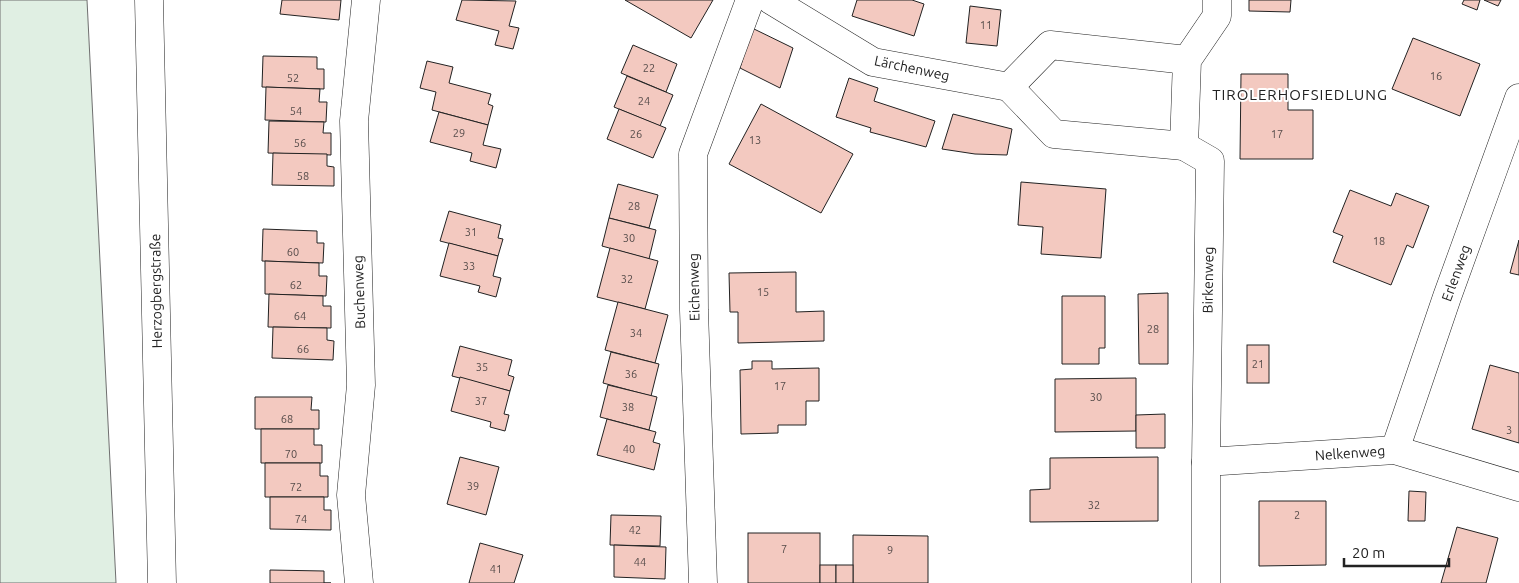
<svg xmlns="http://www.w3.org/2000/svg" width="1519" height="583" font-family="Ubuntu,sans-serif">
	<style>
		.green { fill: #e0efe3; stroke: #6f6f6f }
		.building { fill: #f3c9c0; stroke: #222 }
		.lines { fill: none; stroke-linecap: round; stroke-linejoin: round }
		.minor-casing { stroke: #222; stroke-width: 29 }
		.major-casing { stroke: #222; stroke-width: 29 }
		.minor { stroke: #fff; stroke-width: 28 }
		.major { stroke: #fff; stroke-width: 28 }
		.labels { text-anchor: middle; stroke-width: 4; stroke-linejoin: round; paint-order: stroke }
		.number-label { font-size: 11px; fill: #564c4a }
		.street-label { font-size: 14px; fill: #222; stroke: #fff }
		.neighbourhood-label { font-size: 15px; letter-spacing: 1px; fill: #222; stroke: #fff }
	</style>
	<rect width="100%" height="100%" fill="#fff"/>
	<polygon class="green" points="0,0 87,0 116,583 0,583"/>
	<g class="building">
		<polygon points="282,0 341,0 339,20 280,14"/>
		<polygon points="462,0 516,1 509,26 519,28 513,49 495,45 499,31 456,20"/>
		<polygon points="625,0 713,0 691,38"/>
		<polygon points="857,0 912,0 924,4 914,36 852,16"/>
		<polygon points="1249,0 1291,0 1290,12 1249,11"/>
		<polygon points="1464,0 1480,0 1477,10 1462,4"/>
		<polygon points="1484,0 1501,0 1498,6"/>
		<polygon points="970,6 1001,10 997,46 966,43"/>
		<polygon points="752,28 793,48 780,88 740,68"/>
		<polygon points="1413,38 1480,64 1460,116 1392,89"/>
		<polygon points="633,45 677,64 666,92 621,73"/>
		<polygon points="263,56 317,57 317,69 324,69 324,89 262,87"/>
		<polygon points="427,61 453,67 449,83 491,94 488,104 493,106 488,125 432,110 436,92 420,88"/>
		<polygon points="1241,74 1288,74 1288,110 1313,110 1313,159 1240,159"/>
		<polygon points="627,76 673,95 660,126 614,107"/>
		<polygon points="849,78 878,88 874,101 935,121 926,147 870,132 871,128 836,117"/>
		<polygon points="266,87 320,89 319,102 327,102 326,122 265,120"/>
		<polygon points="761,104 853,154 821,213 729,164"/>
		<polygon points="619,109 666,128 653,158 607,139"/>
		<polygon points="439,112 488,125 483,145 501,149 496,168 470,161 472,153 430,142"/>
		<polygon points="953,114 1012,129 1007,155 975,154 942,149"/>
		<polygon points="269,121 324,122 323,133 331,133 331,155 268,153"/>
		<polygon points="273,153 327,154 327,166 334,167 334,186 272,185"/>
		<polygon points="1021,182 1106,189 1101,258 1041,254 1043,227 1018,225"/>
		<polygon points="618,184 658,195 649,228 609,218"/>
		<polygon points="1350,190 1391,206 1396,193 1429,206 1413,248 1407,245 1391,285 1333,262 1343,236 1333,232"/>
		<polygon points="449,211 501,225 498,238 503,239 498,256 440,241"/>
		<polygon points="609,218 656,230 649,259 602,246"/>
		<polygon points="263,229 317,231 317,243 324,243 323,263 262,261"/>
		<polygon points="1519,240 1519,275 1510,273"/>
		<polygon points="449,243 498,256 493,276 501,278 496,297 478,292 480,286 440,276"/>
		<polygon points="610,248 658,261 645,309 597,297"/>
		<polygon points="265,261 319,263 319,276 327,276 326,296 265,294"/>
		<polygon points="796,272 796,312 824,311 824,341 738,343 738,312 730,312 729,273"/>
		<polygon points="1168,293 1168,364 1139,364 1138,294"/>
		<polygon points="269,294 323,296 323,306 331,306 331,328 268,327"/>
		<polygon points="1062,296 1105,296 1105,348 1099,348 1099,364 1062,364"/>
		<polygon points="618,302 668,315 655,363 605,350"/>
		<polygon points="273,327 327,328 327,340 334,341 333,360 272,358"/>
		<rect x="1247" y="345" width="22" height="38"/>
		<polygon points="460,346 512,360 508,375 514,377 510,391 452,376"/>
		<polygon points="611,352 659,364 651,396 603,383"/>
		<polygon points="752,361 772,361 772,369 819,368 819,401 806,401 806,425 778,425 778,433 741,434 740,370 752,369"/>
		<polygon points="1490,365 1519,373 1519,443 1472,429"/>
		<polygon points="460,377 510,391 504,414 509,415 505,431 490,427 491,422 451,411"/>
		<polygon points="1136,378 1136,431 1055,432 1055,379"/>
		<polygon points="608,385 657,397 649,430 600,417"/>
		<polygon points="255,397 312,397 311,410 319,410 319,429 255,429"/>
		<polygon points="1165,414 1165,448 1136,448 1136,415"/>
		<polygon points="607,419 656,432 653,442 660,444 654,470 597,455"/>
		<polygon points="261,429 314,429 314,445 322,445 322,463 261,463"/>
		<polygon points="460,457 499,467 486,515 447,504"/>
		<polygon points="1158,457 1158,521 1030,522 1030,490 1050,489 1050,458"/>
		<polygon points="265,463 320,463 320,476 328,476 328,497 265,497"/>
		<polygon points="1409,491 1426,492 1425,521 1408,521"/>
		<polygon points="270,497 324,497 324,510 331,510 331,530 270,529"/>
		<polygon points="1259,501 1326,501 1326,565 1259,566"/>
		<polygon points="611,515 661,516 660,546 610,545"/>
		<polygon points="1457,527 1498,538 1486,583 1441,583"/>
		<rect x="748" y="533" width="72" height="50"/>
		<polygon points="853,535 928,536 928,583 853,583"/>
		<polygon points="480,543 523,555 514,583 469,583"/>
		<polygon points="614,545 666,547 665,579 614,577"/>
		<rect x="820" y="565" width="16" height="18"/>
		<rect x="836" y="565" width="17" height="18"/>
		<polygon points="270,570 324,571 324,583 331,583 270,583"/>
	</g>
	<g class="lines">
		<defs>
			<g id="minor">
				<polyline points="771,0 873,62 1009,87 1050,45 1187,60"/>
				<polyline points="1009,87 1054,134 1184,146"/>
				<polyline points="1395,450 1447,297 1519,98"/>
				<polyline points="1206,462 1395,450 1519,487"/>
				<polyline points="359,583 351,495 361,385 354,121 366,0"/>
				<polyline points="703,583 694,310 693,154 750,0"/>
				<polyline points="1206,583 1206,462 1210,161 1184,146 1187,60 1217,16 1217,0"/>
			</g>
			<polyline id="major" points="149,0 162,583"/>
		</defs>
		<use href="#minor" class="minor-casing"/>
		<use href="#major" class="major-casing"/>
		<use href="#minor" class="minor"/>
		<use href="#major" class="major"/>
	</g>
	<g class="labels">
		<g class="number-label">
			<text x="986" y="29">11</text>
			<text x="649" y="72">22</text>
			<text x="1436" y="80">16</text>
			<text x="293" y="82">52</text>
			<text x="644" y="105">24</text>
			<text x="296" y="115">54</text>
			<text x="459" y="137">29</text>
			<text x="636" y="138">26</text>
			<text x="1277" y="138">17</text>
			<text x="755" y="144">13</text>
			<text x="300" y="147">56</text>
			<text x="303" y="180">58</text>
			<text x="634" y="210">28</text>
			<text x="471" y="236">31</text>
			<text x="629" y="242">30</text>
			<text x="1379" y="245">18</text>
			<text x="293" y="256">60</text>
			<text x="469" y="270">33</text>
			<text x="627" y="283">32</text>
			<text x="296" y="289">62</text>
			<text x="763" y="296">15</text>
			<text x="300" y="320">64</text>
			<text x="1153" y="333">28</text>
			<text x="636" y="337">34</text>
			<text x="303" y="353">66</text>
			<text x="1258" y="368">21</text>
			<text x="482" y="371">35</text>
			<text x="631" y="378">36</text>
			<text x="780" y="390">17</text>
			<text x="1096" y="401">30</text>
			<text x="481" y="405">37</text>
			<text x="628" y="411">38</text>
			<text x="287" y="423">68</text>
			<text x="1509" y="434">3</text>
			<text x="629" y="453">40</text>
			<text x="291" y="458">70</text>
			<text x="473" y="490">39</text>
			<text x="296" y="491">72</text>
			<text x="1094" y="509">32</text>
			<text x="1297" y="519">2</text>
			<text x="301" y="523">74</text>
			<text x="635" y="534">42</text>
			<text x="784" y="553">7</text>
			<text x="890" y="554">9</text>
			<text x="640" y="566">44</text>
			<text x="496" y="573">41</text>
		</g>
		<g class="street-label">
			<text transform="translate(912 68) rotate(12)" y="5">Lärchenweg</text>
			<text transform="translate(1456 273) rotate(-70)" y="5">Erlenweg</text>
			<text transform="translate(1208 280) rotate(-89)" y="5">Birkenweg</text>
			<text transform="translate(694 287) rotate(-91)" y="5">Eichenweg</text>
			<text transform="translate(156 291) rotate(-91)" y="5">Herzogbergstraße</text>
			<text transform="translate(359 292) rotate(-92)" y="5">Buchenweg</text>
			<text transform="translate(1350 453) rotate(-4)" y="5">Nelkenweg</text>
		</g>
		<g class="neighbourhood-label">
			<text x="1300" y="100">TIROLERHOFSIEDLUNG</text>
		</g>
	</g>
	<path d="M1344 558v8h105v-8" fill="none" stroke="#222222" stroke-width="2.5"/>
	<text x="1352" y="558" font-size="15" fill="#222222" stroke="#ffffff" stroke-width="4" paint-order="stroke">20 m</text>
</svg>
